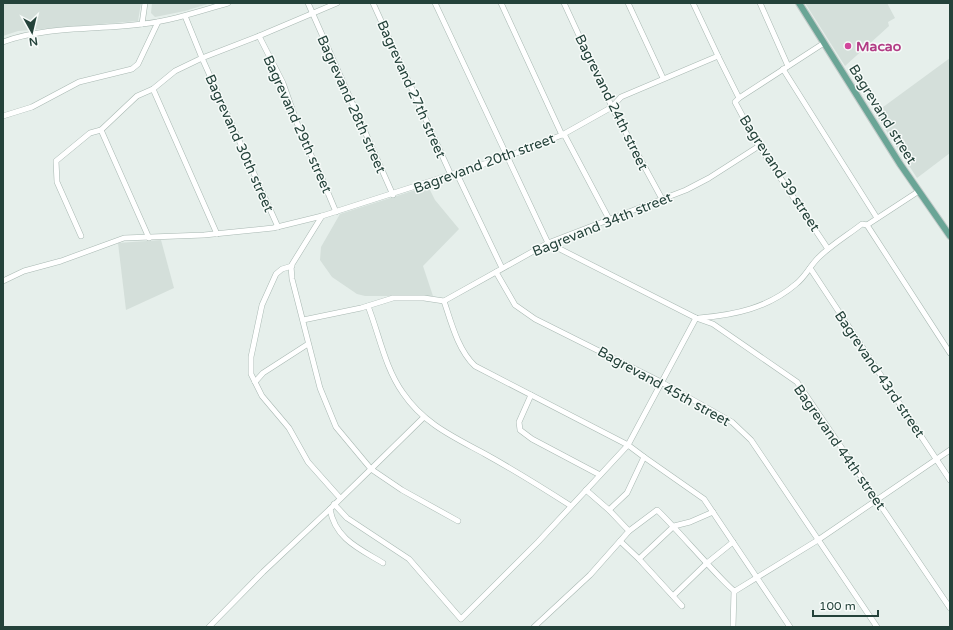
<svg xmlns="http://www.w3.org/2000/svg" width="953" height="630" font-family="'Varela Round',sans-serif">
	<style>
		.built { fill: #d4dfda }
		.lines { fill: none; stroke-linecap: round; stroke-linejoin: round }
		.minor-casing { stroke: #a8b8b2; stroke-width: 6 }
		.major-casing { stroke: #c2cac8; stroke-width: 8 }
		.minor { stroke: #fff; stroke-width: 5 }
		.major { stroke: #6aa596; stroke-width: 6 }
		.hotel-dot { fill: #d1479c; stroke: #f7fbf9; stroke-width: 1.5 }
		.labels { text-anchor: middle; stroke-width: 3; stroke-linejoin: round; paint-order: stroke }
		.hotel-label { font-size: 14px; font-weight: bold; fill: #b23c85; stroke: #f7fbf9; text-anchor: start }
		.street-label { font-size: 14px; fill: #24423a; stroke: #f7fbf9 }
	</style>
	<rect width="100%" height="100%" fill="#e6efeb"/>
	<g class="built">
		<polygon points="3,3 141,3 138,21 18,31 3,36"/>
		<polygon points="152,3 211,3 185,11 155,17 151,13"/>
		<polygon points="805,3 887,3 895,18 888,22 889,26 845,66"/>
		<polygon points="950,58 950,153 917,178 875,113"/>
		<polygon points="428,186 435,200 459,229 423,266 433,296 365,296 357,294 332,277 320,260 321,247 340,214"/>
		<polygon points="161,240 174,288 126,310 118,243"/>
	</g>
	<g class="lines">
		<defs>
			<g id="minor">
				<polyline points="308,3 393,195"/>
				<polyline points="373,3 451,175"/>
				<polyline points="435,3 548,243 696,318 713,324 797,382 950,608"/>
				<polyline points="501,3 562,135 565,136 609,219"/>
				<polyline points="564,3 612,107 662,199"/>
				<polyline points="628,3 663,78"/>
				<polyline points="693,3 718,56"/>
				<polyline points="760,3 788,66"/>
				<polyline points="185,16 202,58 278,227"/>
				<polyline points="142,24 145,3"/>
				<polyline points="259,36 283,83 302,137 318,169 336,212"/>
				<path d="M3 42C46 26 96 30 142 24 171 21 200 11 228 3"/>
				<polyline points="783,69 877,218"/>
				<polyline points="153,89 217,234"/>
				<polyline points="739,98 735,102 757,143 828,249"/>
				<polyline points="3,116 32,107 79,82 132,69 138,64 158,22"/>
				<polyline points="101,130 149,238"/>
				<polyline points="457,174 502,268"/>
				<path d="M322 216 291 266 292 279 320 388 336 427 371 469 330 509C335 539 360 549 383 563"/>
				<polyline points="867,225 950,353"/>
				<polyline points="81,236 57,182 56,161 90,133 101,130 137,96 153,89 175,71 202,58 259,36 337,3"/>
				<polyline points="292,266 282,269 276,274 262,305 251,357 251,374 262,396 289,428 308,462 340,498"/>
				<polyline points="810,268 950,480"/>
				<polyline points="496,272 515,305 535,319 661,382 732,422 751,440 877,627"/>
				<polyline points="3,281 24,271 61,261 124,238 204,235 273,228 322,216 506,157 562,135 612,107 621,97 718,56 739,98 824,43"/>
				<path d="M368 306C379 334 385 368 403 393 424 424 454 437 485 454 514 470 543 488 571 506"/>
				<path d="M699 318C735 315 768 308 796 284 805 277 810 266 818 258 831 245 848 235 862 224L867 225 919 191"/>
				<polyline points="303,320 361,308 393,298 424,298 444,301 548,243 686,190 709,178 759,146"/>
				<polyline points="255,382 263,373 308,344"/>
				<polyline points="531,395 519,422 520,430 532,439 600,475"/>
				<polyline points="423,418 371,469 402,490 458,521"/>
				<polyline points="644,457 704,499 790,627"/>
				<polyline points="586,490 609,510"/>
				<path d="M334 504 347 518 409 559 461 619 538 542 628 445 475 366C458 350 451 322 444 301"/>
				<path d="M629 531 657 510C669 520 729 590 735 591L818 540 950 450"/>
				<polyline points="620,541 639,559"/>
				<polyline points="673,596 707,563 733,542"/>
				<polyline points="682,606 639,559 674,526 690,522 713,512"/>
				<polyline points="209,627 263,572 330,509"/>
				<polyline points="534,627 590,575 629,531 609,510 627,493 644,457 628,445 696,318"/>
				<polyline points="733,627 734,591"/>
			</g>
			<polyline id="major" points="799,3 900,164 950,236"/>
		</defs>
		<use href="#minor" class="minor-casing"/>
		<use href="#major" class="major-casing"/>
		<use href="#minor" class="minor"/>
		<use href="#major" class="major"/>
	</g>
	<circle class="hotel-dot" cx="848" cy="46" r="4"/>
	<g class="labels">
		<g class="hotel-label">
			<text x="856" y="51">Macao</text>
		</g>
		<g class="street-label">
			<text transform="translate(412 89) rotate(66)" y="5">Bagrevand 27th street</text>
			<text transform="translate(612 102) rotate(64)" y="5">Bagrevand 24th street</text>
			<text transform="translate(352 104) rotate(66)" y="5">Bagrevand 28th street</text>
			<text transform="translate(883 114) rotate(58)" y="5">Bagrevand street</text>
			<text transform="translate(298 124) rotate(66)" y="5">Bagrevand 29th street</text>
			<text transform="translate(240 143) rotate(66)" y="5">Bagrevand 30th street</text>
			<text transform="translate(484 163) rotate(-20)" y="5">Bagrevand 20th street</text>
			<text transform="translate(780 173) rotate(57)" y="5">Bagrevand 39 street</text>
			<text transform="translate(602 224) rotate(-22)" y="5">Bagrevand 34th street</text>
			<text transform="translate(880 374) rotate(56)" y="5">Bagrevand 43rd street</text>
			<text transform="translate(664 386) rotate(29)" y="5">Bagrevand 45th street</text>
			<text transform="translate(840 447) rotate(55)" y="5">Bagrevand 44th street</text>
		</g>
	</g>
	<rect width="953" height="630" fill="none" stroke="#24423a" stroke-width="8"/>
	<g transform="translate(32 32) rotate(172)" stroke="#f7fbf9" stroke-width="3" paint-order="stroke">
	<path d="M0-3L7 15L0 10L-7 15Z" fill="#24423a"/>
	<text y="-6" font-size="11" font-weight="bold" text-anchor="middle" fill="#24423a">N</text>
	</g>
	<path d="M813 610v6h65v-6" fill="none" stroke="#24423a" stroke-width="2"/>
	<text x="819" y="610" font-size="12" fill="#24423a" stroke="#f7fbf9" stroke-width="3" paint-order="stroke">100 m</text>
</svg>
